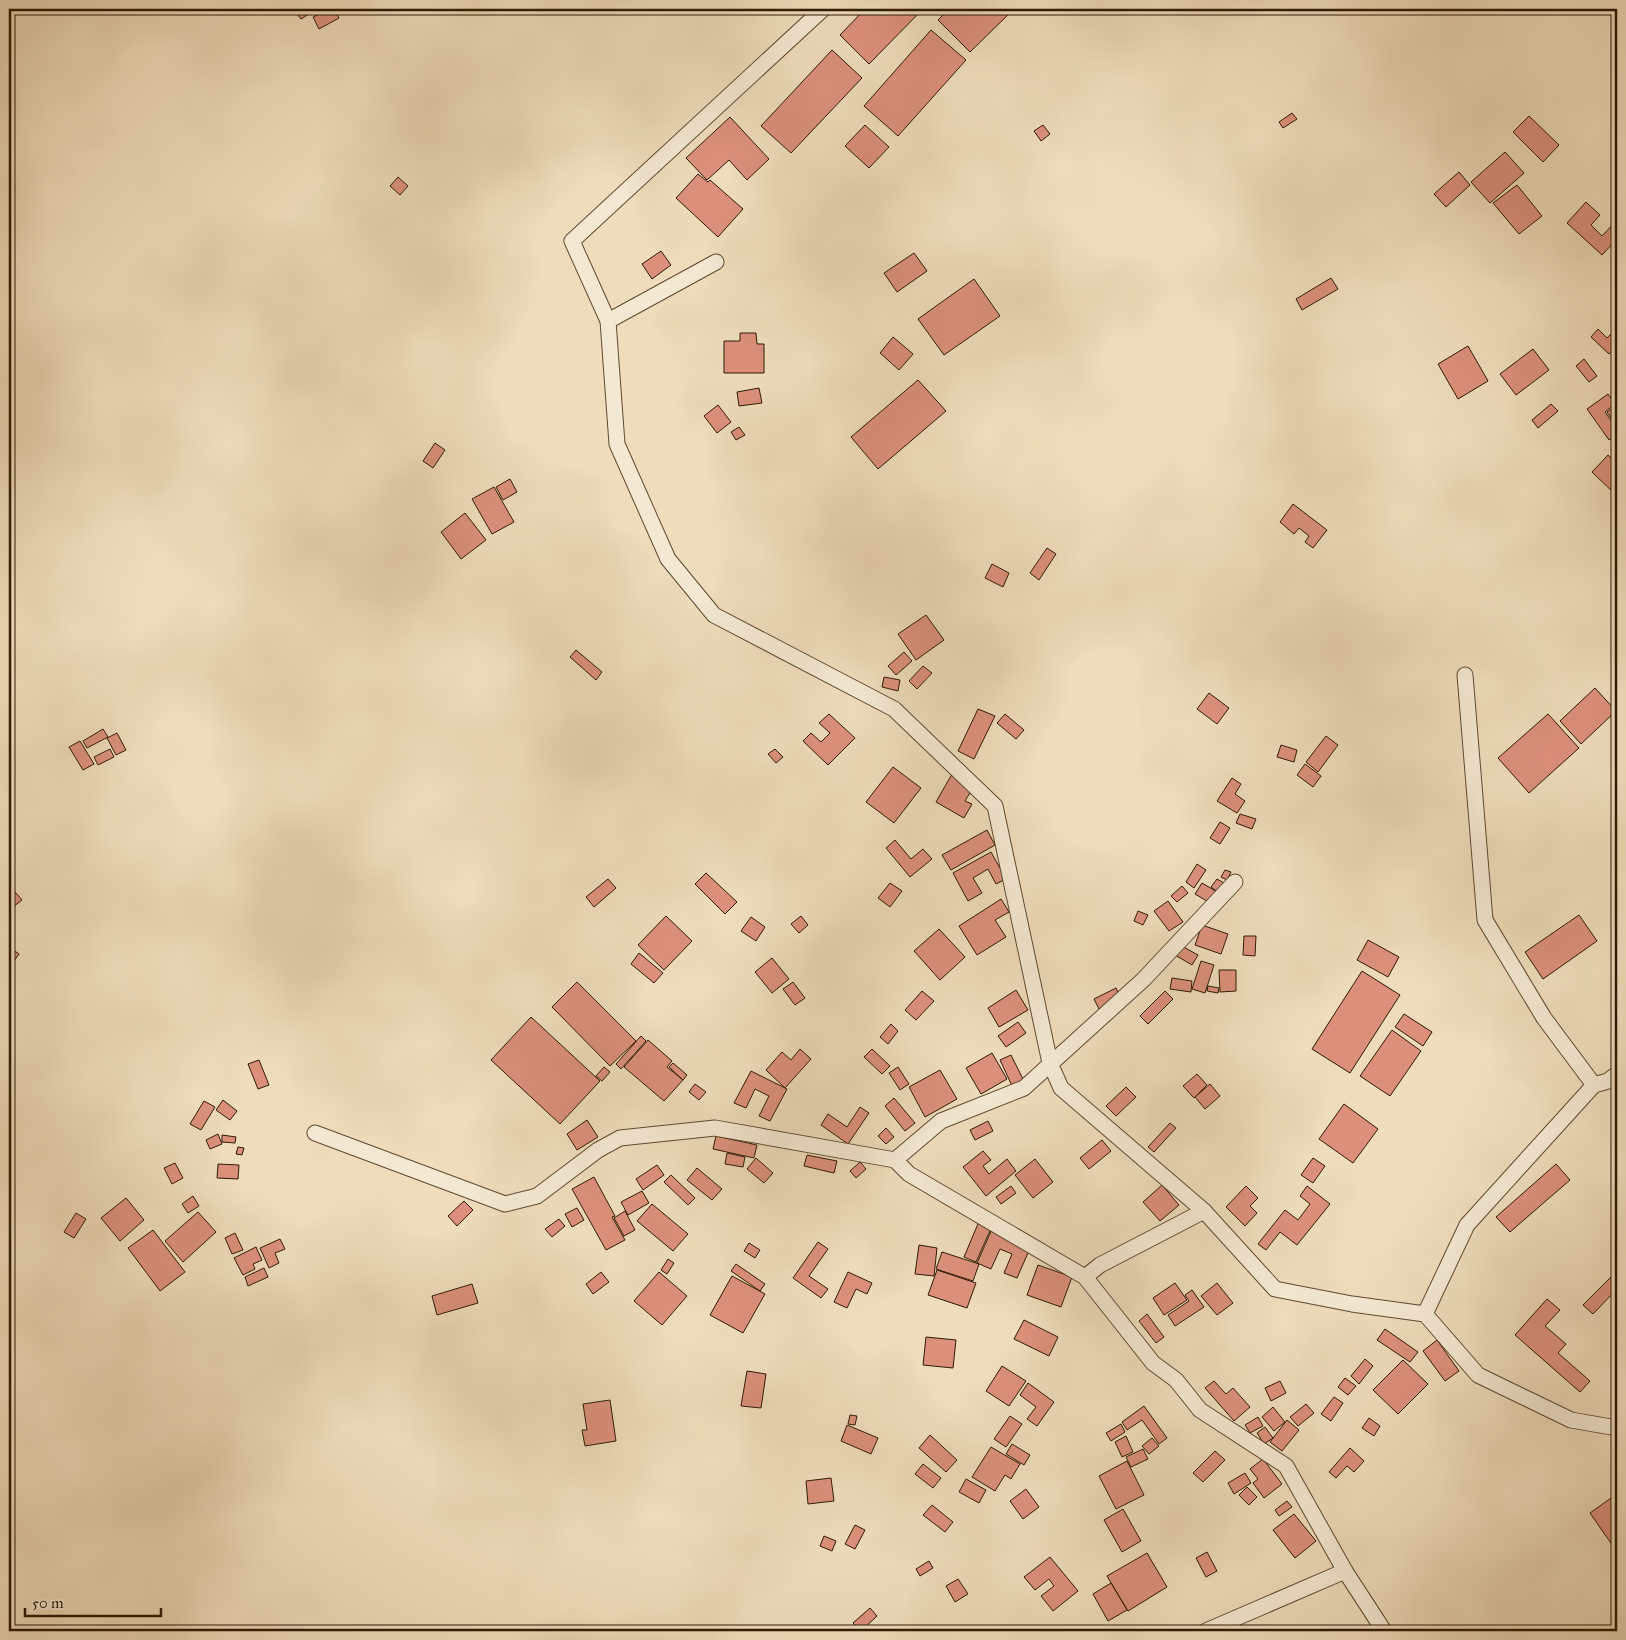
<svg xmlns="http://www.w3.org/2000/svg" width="1626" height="1640" font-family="'IM FELL Great Primer',serif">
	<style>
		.building { fill: #dc907c; stroke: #2e1a03 }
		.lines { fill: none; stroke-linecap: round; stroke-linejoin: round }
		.minor-casing { stroke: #5e4a31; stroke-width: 17 }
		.minor { stroke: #f4e8d2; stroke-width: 15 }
	</style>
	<rect width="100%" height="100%" fill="#eedcba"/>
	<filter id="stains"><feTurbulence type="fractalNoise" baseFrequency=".004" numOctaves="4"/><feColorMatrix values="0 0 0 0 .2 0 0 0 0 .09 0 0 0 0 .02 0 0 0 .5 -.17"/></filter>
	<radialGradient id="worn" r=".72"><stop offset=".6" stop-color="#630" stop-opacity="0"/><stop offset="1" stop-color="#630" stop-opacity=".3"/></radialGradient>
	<g class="building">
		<polygon points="293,9 309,9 312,12 301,19"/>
		<polygon points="330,9 334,9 339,18 319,29 313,17"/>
		<polygon points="865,9 923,9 869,64 840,35"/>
		<polygon points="949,9 1014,9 970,52 938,20"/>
		<polygon points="931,30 966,60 898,136 864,106"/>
		<polygon points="832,50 862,78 791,153 761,126"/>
		<polygon points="1292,113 1297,119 1283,128 1279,122"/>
		<polygon points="1529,116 1559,145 1543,162 1513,132"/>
		<polygon points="730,117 769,159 747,180 729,160 707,180 686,158"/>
		<polygon points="865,125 889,147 869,168 845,146"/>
		<polygon points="1043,125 1050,134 1041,141 1034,131"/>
		<polygon points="1505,152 1524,173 1490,203 1471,182"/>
		<polygon points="1459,172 1470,185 1446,207 1434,194"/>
		<polygon points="698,174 708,182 710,180 743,209 718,237 676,198"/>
		<polygon points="398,177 408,186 400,195 390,186"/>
		<polygon points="1517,185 1542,216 1519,234 1493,203"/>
		<polygon points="1586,202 1600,215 1591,225 1602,236 1617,220 1617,239 1602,255 1567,223"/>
		<polygon points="661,251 671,265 652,279 642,264"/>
		<polygon points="914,253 927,271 897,292 884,273"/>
		<polygon points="1331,278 1338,289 1302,310 1296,299"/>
		<polygon points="974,279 1000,316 944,355 918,319"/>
		<polygon points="1617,328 1617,345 1609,354 1591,337 1598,329 1607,338"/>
		<polygon points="740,333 756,333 757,344 764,344 764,373 724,373 724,341 740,341"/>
		<polygon points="893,337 913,354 899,370 880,353"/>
		<polygon points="1468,346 1488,381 1458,399 1438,364"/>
		<polygon points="1533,349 1549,370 1516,395 1500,374"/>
		<polygon points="1584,359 1597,376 1589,382 1576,366"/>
		<polygon points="918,380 946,411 878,469 851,437"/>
		<polygon points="759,388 762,403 739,406 737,392"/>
		<polygon points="1608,394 1615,404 1605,412 1617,429 1617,434 1609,440 1587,409"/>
		<polygon points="1551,404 1558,411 1538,428 1532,420"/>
		<polygon points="718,405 731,422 717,433 704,416"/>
		<polygon points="1616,406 1617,408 1617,427 1607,412"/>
		<polygon points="739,427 745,435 736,440 731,432"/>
		<polygon points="435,443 445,450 433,468 423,461"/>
		<polygon points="1608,455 1617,464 1617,496 1592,472"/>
		<polygon points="510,479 517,492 503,500 496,487"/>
		<polygon points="494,487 514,522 492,534 472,499"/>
		<polygon points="1293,504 1327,530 1313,548 1305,542 1309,536 1299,528 1294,534 1280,522"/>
		<polygon points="465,513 486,540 461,559 441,532"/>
		<polygon points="1047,548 1056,554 1039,580 1030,573"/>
		<polygon points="992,564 1009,573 1003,587 985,578"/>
		<polygon points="926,615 944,640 916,660 898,634"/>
		<polygon points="576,650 602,672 596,680 570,657"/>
		<polygon points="904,652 912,661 896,675 888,666"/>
		<polygon points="923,666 932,673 917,689 909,681"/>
		<polygon points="884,677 900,680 898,691 882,687"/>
		<polygon points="1595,688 1616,711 1581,744 1560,721"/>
		<polygon points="1209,693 1229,708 1217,724 1197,709"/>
		<polygon points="978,709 995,716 974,759 958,751"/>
		<polygon points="829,714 855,738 828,765 803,741 811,733 821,742 830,733 819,723"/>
		<polygon points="1005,714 1024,730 1016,739 997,723"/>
		<polygon points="1548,714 1579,748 1529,793 1498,758"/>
		<polygon points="103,729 108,737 87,748 83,741"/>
		<polygon points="117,733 126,750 116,755 107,738"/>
		<polygon points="1326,736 1338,745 1318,772 1306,762"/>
		<polygon points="80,741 94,764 83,770 69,747"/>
		<polygon points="1281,745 1297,750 1294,762 1277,757"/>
		<polygon points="110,749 114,757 98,765 94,757"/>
		<polygon points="775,749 783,757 776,763 768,754"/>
		<polygon points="1305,764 1321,776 1313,787 1297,775"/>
		<polygon points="893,767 921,788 894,823 866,802"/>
		<polygon points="952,774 974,786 965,801 972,804 964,818 936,802"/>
		<polygon points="1232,778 1241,784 1235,794 1245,801 1237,813 1217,801"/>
		<polygon points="1240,814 1256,819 1252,829 1236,823"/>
		<polygon points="1220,822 1230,828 1220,844 1210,838"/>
		<polygon points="987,830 995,845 951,870 942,855"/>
		<polygon points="895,840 911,859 923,849 932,859 910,877 886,848"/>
		<polygon points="991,852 1006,879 996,884 988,869 973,878 982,893 968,901 953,873"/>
		<polygon points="1197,864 1206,870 1194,888 1186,882"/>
		<polygon points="1225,870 1231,872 1227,880 1221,877"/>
		<polygon points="706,873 737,902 725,914 695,884"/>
		<polygon points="608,879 616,888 594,907 586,897"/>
		<polygon points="1217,879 1224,883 1218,892 1211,887"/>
		<polygon points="890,883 902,891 890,907 878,898"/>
		<polygon points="1202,883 1219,893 1212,904 1195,894"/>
		<polygon points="9,885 22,900 13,907 9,903"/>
		<polygon points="1182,886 1188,893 1177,902 1171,896"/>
		<polygon points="1001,899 1009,912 995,920 1006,937 977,955 959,926"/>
		<polygon points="1168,901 1183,922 1169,931 1154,911"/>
		<polygon points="1138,911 1148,915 1143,925 1134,921"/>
		<polygon points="1579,915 1597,941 1543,979 1525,952"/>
		<polygon points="666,916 692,941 664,970 638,945"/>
		<polygon points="801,916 808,925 799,933 791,924"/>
		<polygon points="751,917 765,927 756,941 741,931"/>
		<polygon points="1202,925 1228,934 1221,954 1195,945"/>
		<polygon points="939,929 965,957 940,980 914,951"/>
		<polygon points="1244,936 1256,936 1255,956 1243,955"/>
		<polygon points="1368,940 1399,957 1388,977 1357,960"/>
		<polygon points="1180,945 1198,955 1192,965 1175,955"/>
		<polygon points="9,947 19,954 12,964 9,961"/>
		<polygon points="639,953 663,973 654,983 631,964"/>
		<polygon points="772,958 789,979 772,993 755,972"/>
		<polygon points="1201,961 1214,965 1205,993 1192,989"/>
		<polygon points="1219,970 1236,970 1236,991 1220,992"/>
		<polygon points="1362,971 1400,995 1350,1073 1312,1049"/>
		<polygon points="1172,978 1192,981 1191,992 1170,989"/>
		<polygon points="577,982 636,1041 610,1066 552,1007"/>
		<polygon points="793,982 805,998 795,1005 783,989"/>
		<polygon points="1208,986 1219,988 1218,993 1207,991"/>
		<polygon points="1116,988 1121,999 1099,1009 1094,999"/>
		<polygon points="1016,990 1028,1010 999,1027 988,1008"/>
		<polygon points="922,991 934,1001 916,1020 905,1010"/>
		<polygon points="1165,991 1173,999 1148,1024 1140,1016"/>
		<polygon points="1404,1014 1432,1032 1423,1046 1395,1027"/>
		<polygon points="531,1017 600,1081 560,1124 491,1060"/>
		<polygon points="1018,1022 1026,1033 1006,1047 998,1036"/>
		<polygon points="891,1024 898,1031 888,1044 880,1037"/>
		<polygon points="1392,1030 1421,1051 1390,1096 1360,1076"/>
		<polygon points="641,1036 646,1041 621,1069 616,1064"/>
		<polygon points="648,1040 672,1061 667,1067 683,1080 664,1101 624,1067"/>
		<polygon points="800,1049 811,1059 785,1088 766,1070 782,1052 791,1060"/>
		<polygon points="872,1049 890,1066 882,1074 864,1057"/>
		<polygon points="992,1053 1007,1079 981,1094 966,1068"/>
		<polygon points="1011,1055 1025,1083 1013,1088 1000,1060"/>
		<polygon points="259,1060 269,1085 258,1089 248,1064"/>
		<polygon points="673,1063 687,1075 683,1080 669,1067"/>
		<polygon points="604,1067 610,1072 602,1081 596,1076"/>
		<polygon points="898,1067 909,1084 900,1090 889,1073"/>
		<polygon points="940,1070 957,1099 925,1117 909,1087"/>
		<polygon points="751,1071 787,1089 770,1121 759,1116 769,1096 755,1089 746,1108 734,1103"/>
		<polygon points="1197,1074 1207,1085 1194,1098 1183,1086"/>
		<polygon points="695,1084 706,1092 699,1100 689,1092"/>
		<polygon points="1210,1084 1220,1096 1205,1109 1195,1097"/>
		<polygon points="1126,1087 1136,1097 1116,1116 1106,1106"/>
		<polygon points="894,1098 915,1123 905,1131 885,1106"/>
		<polygon points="223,1100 237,1111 230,1120 216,1110"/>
		<polygon points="204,1101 215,1107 201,1130 190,1124"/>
		<polygon points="1344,1104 1378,1129 1353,1163 1319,1139"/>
		<polygon points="860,1107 869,1113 848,1144 821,1125 828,1114 847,1127"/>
		<polygon points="587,1120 598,1137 577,1150 567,1134"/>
		<polygon points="988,1121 993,1131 975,1140 970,1130"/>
		<polygon points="1170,1123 1176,1128 1154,1152 1148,1147"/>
		<polygon points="886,1128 894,1137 886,1144 878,1136"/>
		<polygon points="218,1134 222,1144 210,1149 206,1140"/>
		<polygon points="222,1135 236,1137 235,1143 222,1142"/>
		<polygon points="716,1136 757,1145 754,1158 713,1149"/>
		<polygon points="1102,1140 1111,1151 1089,1169 1080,1158"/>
		<polygon points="238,1147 244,1148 242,1155 236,1154"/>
		<polygon points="983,1151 991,1160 983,1166 989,1174 1007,1159 1016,1171 986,1196 963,1167"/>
		<polygon points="727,1153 745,1157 743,1167 725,1164"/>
		<polygon points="807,1155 837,1161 834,1173 804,1166"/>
		<polygon points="756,1158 773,1173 764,1183 747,1169"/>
		<polygon points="1313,1158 1325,1166 1313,1183 1301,1175"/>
		<polygon points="1035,1159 1053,1182 1033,1198 1015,1175"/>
		<polygon points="860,1162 866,1169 856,1178 850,1171"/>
		<polygon points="175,1163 183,1178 172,1184 164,1168"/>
		<polygon points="218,1164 239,1165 238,1179 217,1178"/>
		<polygon points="1556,1164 1570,1180 1510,1232 1496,1217"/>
		<polygon points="657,1165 664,1175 643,1190 636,1179"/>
		<polygon points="697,1168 722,1189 712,1200 687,1180"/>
		<polygon points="671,1175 695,1198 688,1205 664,1182"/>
		<polygon points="594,1177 615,1216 612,1217 625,1240 606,1250 572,1189"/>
		<polygon points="1162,1185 1179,1205 1160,1221 1143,1202"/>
		<polygon points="1011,1186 1016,1193 1001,1204 996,1197"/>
		<polygon points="1246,1186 1258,1198 1250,1206 1257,1213 1245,1226 1226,1207"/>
		<polygon points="1307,1186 1330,1204 1297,1245 1280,1232 1266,1250 1258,1244 1285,1210 1298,1220 1310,1204 1300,1196"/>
		<polygon points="642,1191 649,1203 628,1215 621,1202"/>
		<polygon points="193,1196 199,1206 188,1213 182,1204"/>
		<polygon points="126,1198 144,1220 120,1241 101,1218"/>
		<polygon points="464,1201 473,1210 457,1226 448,1216"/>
		<polygon points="652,1204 688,1234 673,1251 637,1221"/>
		<polygon points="577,1208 584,1220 572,1227 565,1214"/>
		<polygon points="625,1211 635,1230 624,1236 614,1218"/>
		<polygon points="198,1212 216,1232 183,1262 165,1241"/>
		<polygon points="76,1213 86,1219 74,1238 64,1232"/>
		<polygon points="559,1219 565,1226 552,1237 545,1229"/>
		<polygon points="980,1219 993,1224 976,1262 964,1257"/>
		<polygon points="992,1229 1031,1246 1017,1278 1004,1273 1012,1254 1000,1249 991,1269 977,1263"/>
		<polygon points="153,1230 185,1272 160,1291 128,1248"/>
		<polygon points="235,1233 243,1250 232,1254 225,1238"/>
		<polygon points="280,1239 285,1249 275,1253 279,1263 269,1268 260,1248"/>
		<polygon points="818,1242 828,1249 809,1276 828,1289 821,1298 793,1278"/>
		<polygon points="749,1243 760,1250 755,1258 744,1251"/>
		<polygon points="919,1245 937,1248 934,1276 915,1274"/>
		<polygon points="256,1247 262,1260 253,1264 255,1269 243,1275 234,1258"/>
		<polygon points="942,1252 979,1264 973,1281 936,1269"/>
		<polygon points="668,1259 674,1263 667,1274 661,1270"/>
		<polygon points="736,1264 765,1284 760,1291 731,1271"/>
		<polygon points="1038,1265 1072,1277 1061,1307 1027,1295"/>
		<polygon points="264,1268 268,1277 248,1286 245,1277"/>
		<polygon points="937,1270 976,1283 967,1308 928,1295"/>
		<polygon points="601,1272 609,1282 593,1294 586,1284"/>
		<polygon points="659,1272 687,1296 662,1325 634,1301"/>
		<polygon points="848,1272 872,1283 867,1294 856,1289 847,1308 834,1302"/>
		<polygon points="732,1276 765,1294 743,1333 710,1315"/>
		<polygon points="1611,1277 1617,1283 1617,1289 1593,1314 1583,1305"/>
		<polygon points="1175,1283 1187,1300 1164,1315 1153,1298"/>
		<polygon points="1217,1283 1233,1303 1217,1315 1201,1296"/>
		<polygon points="472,1284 478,1303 437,1315 432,1296"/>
		<polygon points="1192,1290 1204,1307 1175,1326 1168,1315 1189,1301 1185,1295"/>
		<polygon points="1547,1299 1560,1310 1545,1326 1566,1344 1558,1353 1590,1381 1580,1392 1515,1335"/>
		<polygon points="1147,1314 1164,1337 1156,1343 1139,1321"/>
		<polygon points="1024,1320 1058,1337 1049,1356 1014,1339"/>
		<polygon points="1385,1329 1418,1352 1410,1362 1377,1340"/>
		<polygon points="926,1337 956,1340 953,1368 923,1365"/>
		<polygon points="1437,1340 1459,1371 1445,1381 1423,1351"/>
		<polygon points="1365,1359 1373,1366 1359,1384 1351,1376"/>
		<polygon points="1403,1360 1428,1384 1398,1414 1373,1390"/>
		<polygon points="1002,1366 1026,1381 1009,1406 986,1391"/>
		<polygon points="747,1371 766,1374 761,1408 741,1406"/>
		<polygon points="1345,1378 1356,1386 1348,1395 1338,1387"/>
		<polygon points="1214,1381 1226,1394 1233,1388 1250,1407 1234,1421 1205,1388"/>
		<polygon points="1280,1381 1286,1393 1271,1401 1265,1388"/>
		<polygon points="1028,1383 1054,1402 1037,1426 1027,1419 1036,1407 1020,1395"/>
		<polygon points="1334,1397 1343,1403 1331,1421 1321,1414"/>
		<polygon points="610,1400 616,1441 585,1446 582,1430 587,1430 583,1404"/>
		<polygon points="1306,1404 1314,1413 1298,1426 1290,1417"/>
		<polygon points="1144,1406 1167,1438 1159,1444 1142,1420 1127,1430 1122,1422"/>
		<polygon points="1273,1407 1285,1422 1274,1431 1262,1417"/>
		<polygon points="850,1415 857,1416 855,1425 848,1424"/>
		<polygon points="1010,1416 1022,1424 1006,1447 994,1439"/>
		<polygon points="1258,1417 1263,1426 1250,1433 1245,1425"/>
		<polygon points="1369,1418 1380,1426 1374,1436 1362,1428"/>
		<polygon points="1287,1420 1299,1430 1282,1451 1270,1442"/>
		<polygon points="1121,1424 1125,1432 1111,1441 1106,1433"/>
		<polygon points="847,1425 878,1438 871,1454 841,1441"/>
		<polygon points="1265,1427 1273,1438 1264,1444 1257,1433"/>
		<polygon points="930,1435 957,1460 946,1472 919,1448"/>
		<polygon points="1126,1436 1133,1452 1122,1457 1115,1442"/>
		<polygon points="1152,1438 1159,1446 1149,1454 1142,1446"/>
		<polygon points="1012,1444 1030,1455 1024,1465 1006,1454"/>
		<polygon points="991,1447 1020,1464 1011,1479 1005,1475 995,1491 972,1477"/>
		<polygon points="1350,1448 1364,1461 1354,1472 1347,1466 1336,1478 1329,1472"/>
		<polygon points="1143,1449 1148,1459 1131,1467 1126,1457"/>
		<polygon points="1215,1451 1225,1460 1203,1482 1193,1473"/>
		<polygon points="1263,1459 1282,1484 1264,1498 1253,1483 1258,1479 1250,1469"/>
		<polygon points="1127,1461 1144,1495 1116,1509 1099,1476"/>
		<polygon points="923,1464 941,1478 933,1488 915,1474"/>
		<polygon points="1245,1473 1251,1483 1234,1494 1228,1483"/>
		<polygon points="831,1478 834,1501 808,1504 806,1481"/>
		<polygon points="966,1479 986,1490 979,1503 959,1492"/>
		<polygon points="1247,1487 1257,1497 1249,1505 1239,1495"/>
		<polygon points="1026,1489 1039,1507 1023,1519 1010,1501"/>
		<polygon points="1611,1498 1617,1507 1617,1552 1590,1513"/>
		<polygon points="1287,1501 1292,1507 1279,1516 1275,1510"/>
		<polygon points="932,1505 953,1522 945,1532 923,1515"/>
		<polygon points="1123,1509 1141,1541 1122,1552 1104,1520"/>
		<polygon points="1294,1514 1316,1541 1295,1558 1273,1530"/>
		<polygon points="855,1525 865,1530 855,1549 845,1544"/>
		<polygon points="824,1536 836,1541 832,1551 820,1546"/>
		<polygon points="1207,1552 1217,1571 1206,1577 1196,1558"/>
		<polygon points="1147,1553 1167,1587 1128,1611 1107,1576"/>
		<polygon points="1050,1557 1078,1591 1053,1611 1041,1596 1054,1586 1049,1579 1035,1590 1024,1577"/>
		<polygon points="929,1561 933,1568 920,1576 916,1569"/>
		<polygon points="958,1579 968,1594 955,1602 946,1586"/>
		<polygon points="1111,1583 1127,1610 1108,1621 1093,1594"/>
		<polygon points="870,1608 877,1616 861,1631 853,1623"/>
		<polygon points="1101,1625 1106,1631 1093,1631"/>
	</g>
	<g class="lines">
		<defs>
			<g id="minor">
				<polyline points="823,9 572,241 608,321 617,444 668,559 714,615 894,709 995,806 1050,1063 1061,1088 1204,1211 1275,1289 1352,1304 1425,1314 1478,1375 1571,1420 1617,1428"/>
				<polyline points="608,321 716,262"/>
				<polyline points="1465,675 1485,920 1544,1018 1594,1085"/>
				<polyline points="315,1133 505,1204 537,1196 598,1150 620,1138 715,1128 895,1160 909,1174 1085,1277 1153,1363 1176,1380 1200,1410 1286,1466 1345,1571 1384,1631"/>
				<polyline points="895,1160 941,1121 1024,1088 1144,979 1235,882"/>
				<polyline points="1085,1277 1100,1265 1204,1211"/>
				<polyline points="1425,1314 1467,1225 1594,1085 1608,1081 1617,1074"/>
				<polyline points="1206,1631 1345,1571"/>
			</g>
		</defs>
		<use href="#minor" class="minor-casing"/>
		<use href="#minor" class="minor"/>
	</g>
	<rect width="1626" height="1640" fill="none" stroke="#eedcba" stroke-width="30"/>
	<rect x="10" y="10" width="1606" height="1620" fill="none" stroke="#2e1a03" stroke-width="2.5"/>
	<rect x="15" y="15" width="1596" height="1610" fill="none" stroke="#2e1a03"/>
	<path d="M25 1608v8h136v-8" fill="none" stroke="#2e1a03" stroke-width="2.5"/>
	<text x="32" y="1608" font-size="15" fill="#2e1a03" stroke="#f4e8d2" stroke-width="4" paint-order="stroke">50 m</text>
	<rect width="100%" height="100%" filter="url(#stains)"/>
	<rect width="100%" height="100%" fill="url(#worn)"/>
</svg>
